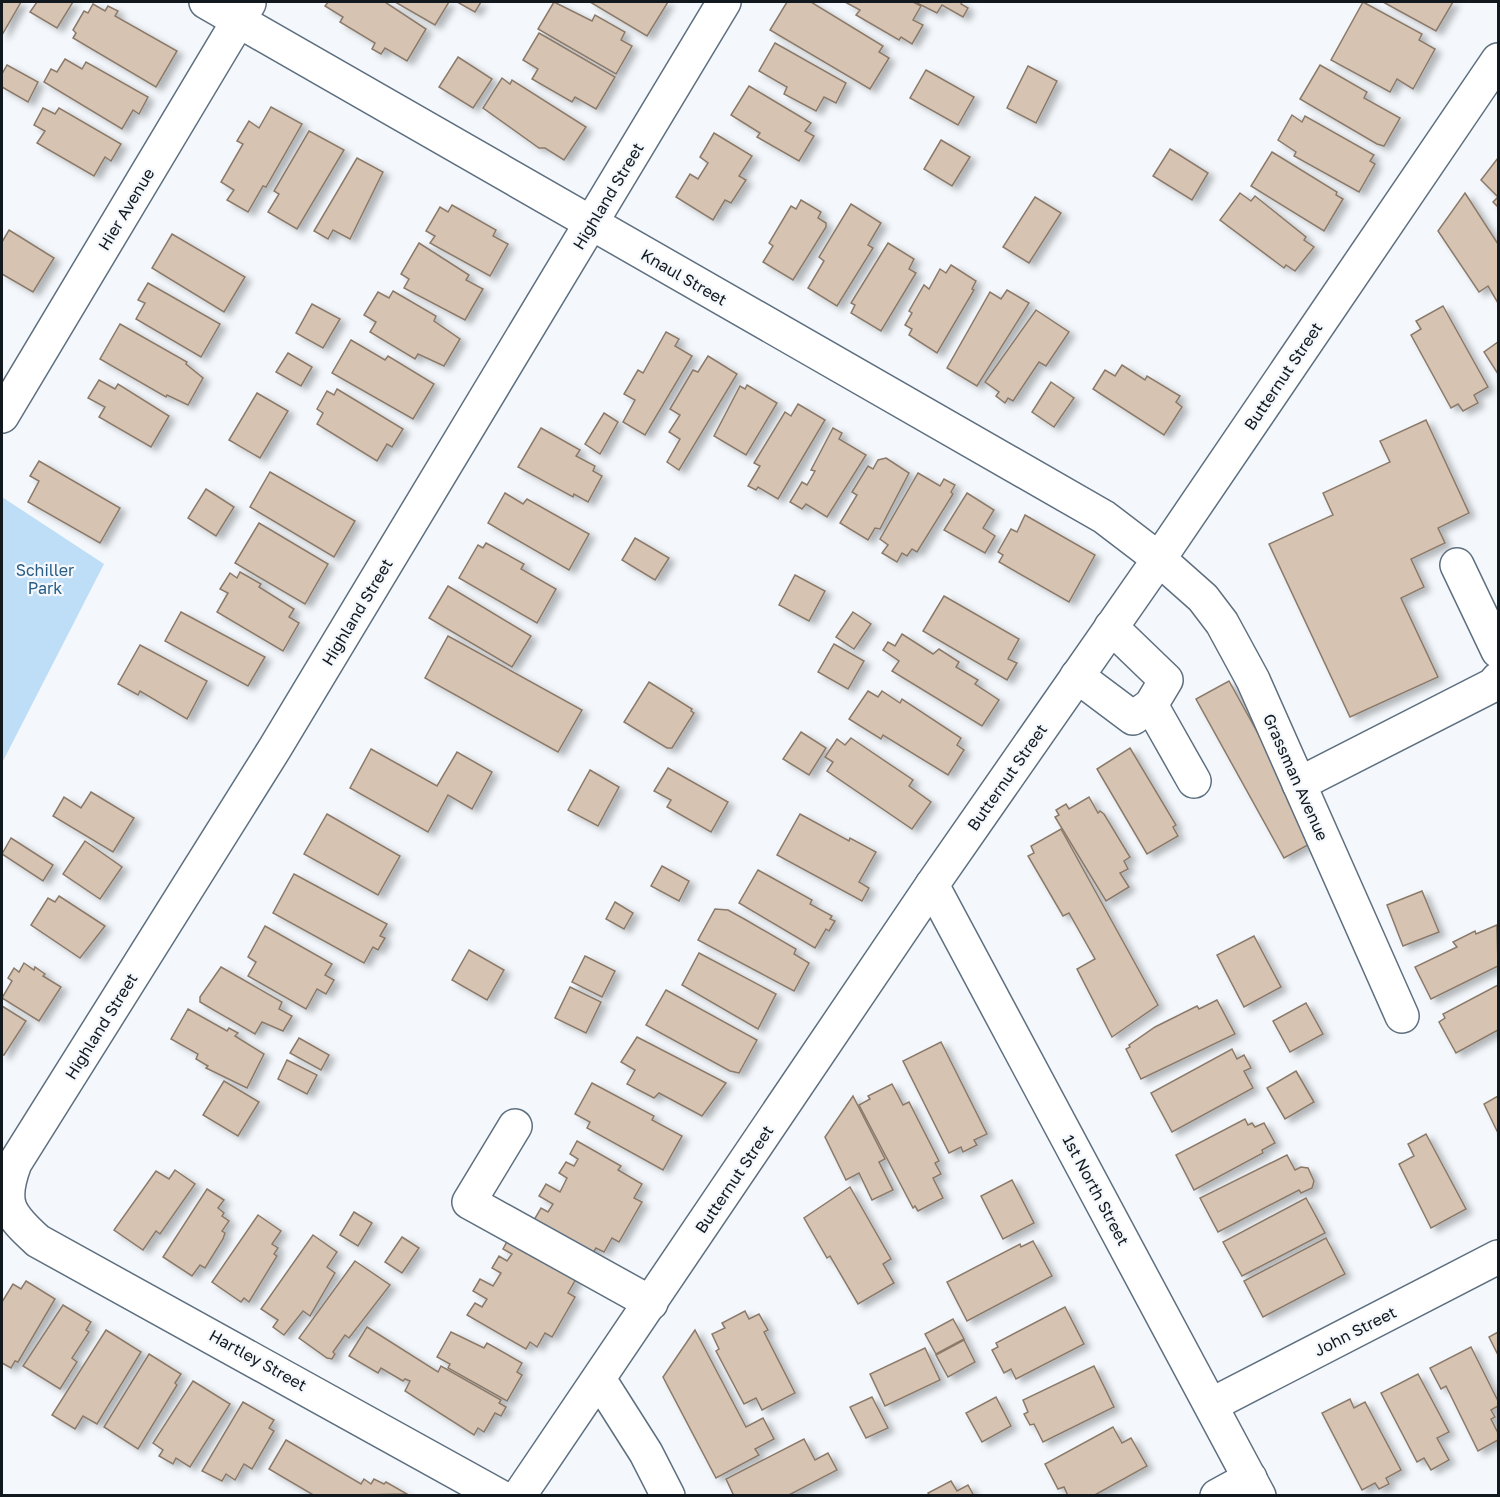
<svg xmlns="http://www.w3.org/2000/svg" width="1500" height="1497" font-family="'Golos Text',sans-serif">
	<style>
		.green { fill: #beddf7 }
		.building { fill: #d6c3b2; stroke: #8b7a6a; stroke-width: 1.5; filter: url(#shadow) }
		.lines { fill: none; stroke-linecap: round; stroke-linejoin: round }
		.minor-casing { stroke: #5e6f7f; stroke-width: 36 }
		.minor { stroke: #fff; stroke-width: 33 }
		.labels { text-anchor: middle; stroke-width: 4.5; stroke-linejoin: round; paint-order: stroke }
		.street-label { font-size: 16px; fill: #11181e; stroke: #f4f8fc }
		.park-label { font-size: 16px; fill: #285c84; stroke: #f4f8fc }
	</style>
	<defs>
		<filter id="shadow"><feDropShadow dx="6" dy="4" stdDeviation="3" flood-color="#0004"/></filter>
	</defs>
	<rect width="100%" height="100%" fill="#f4f8fc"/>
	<polygon class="green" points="2,497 104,564 2,763"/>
	<g class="building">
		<polygon points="2,2 21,2 2,35"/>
		<polygon points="37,2 73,2 57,28 30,12"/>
		<polygon points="328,2 385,2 426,29 407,61 385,48 381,54 372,49 375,43 340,22 343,17 325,6"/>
		<polygon points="395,2 449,2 435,25"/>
		<polygon points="457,2 481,2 475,12"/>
		<polygon points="554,2 592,21 595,15 625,32 621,40 632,46 616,74 538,29"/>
		<polygon points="590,2 668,2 647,36"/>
		<polygon points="787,2 811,2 883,46 879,52 889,58 870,89 770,30"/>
		<polygon points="845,2 913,2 921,6 913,20 923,25 912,44 901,37 899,40 856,15 860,10"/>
		<polygon points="915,2 962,2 961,4 968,8 963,17 942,5 937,13"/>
		<polygon points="1363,2 1422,34 1419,40 1435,49 1413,89 1397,79 1390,92 1331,60"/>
		<polygon points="1383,2 1453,2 1436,31"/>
		<polygon points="93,4 105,11 108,6 118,11 115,16 177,51 156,87 73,38 76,33 73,30 84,11 88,13"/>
		<polygon points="539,33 615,77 596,109 575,97 572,102 532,79 538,69 523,60"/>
		<polygon points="775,43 846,83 836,103 824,97 816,111 784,94 787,87 759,71"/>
		<polygon points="458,57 492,79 473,108 439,87"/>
		<polygon points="65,59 82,69 86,62 148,97 139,114 133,110 122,129 44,82 51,69 57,72"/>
		<polygon points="7,65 38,82 28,102 2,87 2,74"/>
		<polygon points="1320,65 1367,92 1364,98 1400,118 1384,146 1377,144 1300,99"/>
		<polygon points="1028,66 1057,81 1036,123 1007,108"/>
		<polygon points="926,70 974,97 958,125 910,98"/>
		<polygon points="502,78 510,84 512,80 586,127 564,160 545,148 539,148 483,108"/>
		<polygon points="749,86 811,123 805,131 814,136 799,161 757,137 760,133 731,115"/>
		<polygon points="271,107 302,124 266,187 263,186 248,212 227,200 234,190 221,182 243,144 237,141 249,121 259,128"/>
		<polygon points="43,108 55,114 59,108 121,144 111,161 105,157 94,176 37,143 45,131 34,125"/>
		<polygon points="1292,115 1302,122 1305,116 1374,155 1370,161 1375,164 1359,192 1294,156 1296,152 1278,140"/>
		<polygon points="309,131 344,150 297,229 268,212 279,194 274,191"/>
		<polygon points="714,133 752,156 739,176 746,180 731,203 725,200 713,220 676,197 690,174 698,179 708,163 700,157"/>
		<polygon points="941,140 970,157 952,186 924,169"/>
		<polygon points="1170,149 1208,173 1192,200 1153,176"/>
		<polygon points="1272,152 1337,192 1336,195 1343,199 1324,231 1251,186"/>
		<polygon points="357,158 383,172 350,239 333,230 328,239 314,231"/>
		<polygon points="1498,158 1498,207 1493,202 1498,197 1481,180"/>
		<polygon points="1240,193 1251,201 1255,196 1306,237 1304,240 1314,247 1295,271 1286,265 1284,268 1220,220"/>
		<polygon points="1465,193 1498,244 1498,303 1488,286 1479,292 1438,231"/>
		<polygon points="1035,197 1061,213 1029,263 1003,247"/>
		<polygon points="801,200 821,212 818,218 826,223 826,227 793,280 763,262 773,246 769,243 791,206 796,209"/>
		<polygon points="851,204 881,223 868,245 873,248 837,306 808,288 824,261 819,257"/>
		<polygon points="452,205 496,230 493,236 508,244 490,276 430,243 435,236 426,231 440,207 448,212"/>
		<polygon points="9,230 54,258 33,292 2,274 2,242"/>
		<polygon points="172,234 245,277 224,312 152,268"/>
		<polygon points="419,243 469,275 466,280 483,289 465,320 404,288 409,279 401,274"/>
		<polygon points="888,243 914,259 909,269 916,273 881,331 851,313 855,305 851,303"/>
		<polygon points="951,265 976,281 972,289 974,290 937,353 909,335 912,329 905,325 912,313 909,311 924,285 929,289 940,269 946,273"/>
		<polygon points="148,283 220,324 201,357 136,319 145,303 138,300"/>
		<polygon points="1007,290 1029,303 977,386 947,368 990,292 1001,299"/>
		<polygon points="393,291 436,316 434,321 460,339 444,366 418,354 415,359 370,332 376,322 364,315 378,292 389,298"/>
		<polygon points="312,304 340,319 323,348 296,333"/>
		<polygon points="1443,306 1488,387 1474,395 1478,403 1463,411 1458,404 1451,408 1411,335 1421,329 1416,321"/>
		<polygon points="1036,310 1069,332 1046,366 1039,362 1013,401 1008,398 1005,403 996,396 999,392 985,382"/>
		<polygon points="120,324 187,362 186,364 203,378 188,405 167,395 166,397 100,359"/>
		<polygon points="666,332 679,339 675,346 692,356 645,435 623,422 635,400 624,394 638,370 643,373"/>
		<polygon points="351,340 385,360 388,356 434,384 413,419 332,373"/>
		<polygon points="1498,342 1498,374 1484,352"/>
		<polygon points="288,353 312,367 301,386 276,372"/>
		<polygon points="708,356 737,374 679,470 667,462 680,439 669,432 680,415 670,409 693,370 698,372"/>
		<polygon points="1122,365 1145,380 1147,376 1180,396 1176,402 1182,407 1164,435 1093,389 1105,370 1115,376"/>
		<polygon points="99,380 115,389 118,384 169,416 151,447 99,417 105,407 88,398"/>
		<polygon points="1051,382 1074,398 1054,427 1032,412"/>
		<polygon points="747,385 777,403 746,455 714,436 740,386 745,389"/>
		<polygon points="337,389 403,429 392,447 387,444 377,461 317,424 323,413 317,409 327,391 334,395"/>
		<polygon points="257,393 288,411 260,458 229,440"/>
		<polygon points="798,404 825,420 778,499 758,487 756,490 748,486 760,466 754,463 785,412 791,416"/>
		<polygon points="604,413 618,422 600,454 585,444"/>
		<polygon points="1426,420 1469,513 1438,528 1445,543 1411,559 1424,587 1401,598 1438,677 1350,717 1269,544 1333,515 1323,493 1390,462 1380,441"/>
		<polygon points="541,428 580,450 576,456 595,466 593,471 602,476 588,502 574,494 573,497 518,467"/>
		<polygon points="833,428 842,433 839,439 866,455 827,517 806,504 802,509 790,502 802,482 807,485 815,471 811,470"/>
		<polygon points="886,458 909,473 880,529 875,528 868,540 840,523 857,495 852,492 868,466 873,469 878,460"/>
		<polygon points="39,461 120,508 100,543 28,502 39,481 30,476"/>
		<polygon points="270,472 355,521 334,557 250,507"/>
		<polygon points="918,473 940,486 944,479 955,485 951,492 953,494 917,552 912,549 907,556 902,553 897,562 882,553 888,545 880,539"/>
		<polygon points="206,489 234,507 216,536 188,518"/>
		<polygon points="505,493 523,504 527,499 589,534 569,570 488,523"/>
		<polygon points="967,493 994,510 983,528 995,536 985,553 944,530"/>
		<polygon points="1025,515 1095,555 1069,602 999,562 1003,555 998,552 1011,529 1017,532"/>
		<polygon points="259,523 328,564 305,604 235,563"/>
		<polygon points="635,538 669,558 655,580 622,560"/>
		<polygon points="486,543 524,564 521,569 556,589 537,623 459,578 478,545 483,548"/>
		<polygon points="240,572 261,584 259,587 294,609 289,617 299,623 283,651 217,612 228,593 220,589 230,573 237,578"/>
		<polygon points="795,575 825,591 809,621 779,605"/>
		<polygon points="448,586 531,636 512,667 429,618"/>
		<polygon points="944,596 1019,639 1008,659 1017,663 1007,680 923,631"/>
		<polygon points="181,612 265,657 248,686 165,641"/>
		<polygon points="853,612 871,624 854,649 836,637"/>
		<polygon points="902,634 933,654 939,649 959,662 956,667 978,680 975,684 999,700 982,726 892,671 899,661 883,650 888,642 895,646"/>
		<polygon points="448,636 582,710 558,752 425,678"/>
		<polygon points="834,644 864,661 848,689 818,672"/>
		<polygon points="140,645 207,681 187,719 140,691 138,695 118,684"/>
		<polygon points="1229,681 1317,840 1284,858 1196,699"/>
		<polygon points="649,682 692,709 691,711 694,713 672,748 667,748 624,722"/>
		<polygon points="868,691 878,697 882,691 900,703 902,699 961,738 957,745 964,750 948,775 883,735 881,739 849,719"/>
		<polygon points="801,732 826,748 809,775 783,759"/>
		<polygon points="851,738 913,780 909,786 931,802 912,829 827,771 833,762 825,757 837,739 845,745"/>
		<polygon points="1130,748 1176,825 1173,827 1178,836 1147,854 1097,769"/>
		<polygon points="371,749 437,786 457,752 492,772 472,809 448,795 428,832 350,788"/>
		<polygon points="668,768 728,802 711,832 667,807 671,800 654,791"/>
		<polygon points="590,770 619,787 598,826 568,810"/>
		<polygon points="91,792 134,818 113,852 53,816 64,797 81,808"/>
		<polygon points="1089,797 1098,813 1100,811 1104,814 1130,857 1124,861 1128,869 1120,873 1129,887 1106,901 1055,817 1059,815 1056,810 1066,804 1069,809"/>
		<polygon points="327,814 400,856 378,895 304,854"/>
		<polygon points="800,814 849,841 850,838 876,852 859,882 869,888 862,901 777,855"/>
		<polygon points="1061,829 1158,1005 1112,1037 1077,969 1095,959 1069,913 1063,916 1028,856 1034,853 1031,846"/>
		<polygon points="11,838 53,865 43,881 2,854"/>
		<polygon points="85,841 122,867 100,899 63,874"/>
		<polygon points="662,866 689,881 679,901 651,886"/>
		<polygon points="758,870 812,900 810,904 832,916 830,919 835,921 829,931 826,929 815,948 739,903"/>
		<polygon points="294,874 387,924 380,936 385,938 378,950 373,947 364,963 273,913"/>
		<polygon points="1422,891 1439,932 1403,946 1387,905"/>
		<polygon points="59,896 105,926 80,958 31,925 48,898 55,902"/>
		<polygon points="615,902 633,913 624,929 606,919"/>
		<polygon points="715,909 728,910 746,920 796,949 794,954 809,963 794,991 698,940"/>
		<polygon points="1497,925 1498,966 1431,999 1415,967 1457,947 1453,942 1475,931 1476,934"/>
		<polygon points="265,926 332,964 325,975 334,980 326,994 317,989 306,1009 248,976 256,962 248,957"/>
		<polygon points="1254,936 1281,987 1244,1007 1217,955"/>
		<polygon points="469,950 504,970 487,1000 452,980"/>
		<polygon points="699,953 776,994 758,1029 682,985"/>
		<polygon points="585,956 615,971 602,997 572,982"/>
		<polygon points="24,963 34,970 35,967 45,974 43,976 61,987 39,1021 2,998 12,981 8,978 14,968 19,972"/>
		<polygon points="221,967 282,1002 279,1009 292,1016 283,1031 262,1022 255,1034 200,1002 200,997"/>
		<polygon points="1498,985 1498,1030 1456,1053 1439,1022 1445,1018 1443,1014"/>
		<polygon points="570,987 601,1002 586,1033 555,1018"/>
		<polygon points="666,990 757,1040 739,1073 730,1071 646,1025"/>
		<polygon points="1217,1000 1235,1034 1141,1079 1126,1049 1130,1047 1129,1045 1155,1027 1197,1006 1199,1009"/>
		<polygon points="1306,1003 1323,1034 1290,1052 1273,1021"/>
		<polygon points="2,1006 26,1021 4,1055 2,1055"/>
		<polygon points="188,1009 227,1031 229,1028 238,1033 235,1036 264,1054 247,1088 206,1068 208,1066 196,1059 198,1054 171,1039"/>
		<polygon points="637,1037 726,1083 702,1116 659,1093 654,1098 627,1084 635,1070 621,1062"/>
		<polygon points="299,1038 329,1055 321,1070 290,1053"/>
		<polygon points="941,1042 987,1134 974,1140 977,1145 963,1152 961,1147 949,1153 903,1061"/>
		<polygon points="1232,1049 1237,1059 1244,1055 1251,1068 1244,1071 1253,1088 1172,1132 1151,1093"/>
		<polygon points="287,1060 317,1075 307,1094 278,1079"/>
		<polygon points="1296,1071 1314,1102 1285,1119 1267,1088"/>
		<polygon points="224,1081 259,1102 238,1136 203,1115"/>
		<polygon points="592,1083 654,1116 652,1120 682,1136 663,1170 587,1128 590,1122 575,1114"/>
		<polygon points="892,1084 903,1105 909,1102 939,1161 935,1163 941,1174 933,1178 943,1198 918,1211 915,1206 913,1208 859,1105 870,1099 868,1096"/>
		<polygon points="853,1096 885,1159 879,1162 893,1190 872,1200 859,1173 846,1180 825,1137"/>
		<polygon points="1498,1096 1498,1133 1484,1104"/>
		<polygon points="1245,1119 1248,1125 1252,1123 1255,1127 1264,1123 1275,1143 1262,1150 1263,1153 1194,1190 1176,1155"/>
		<polygon points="1426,1134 1466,1209 1431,1228 1399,1164 1414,1156 1408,1144"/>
		<polygon points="577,1141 621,1166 618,1170 642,1184 634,1198 642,1202 619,1242 612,1238 604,1252 596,1248 593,1253 534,1220 541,1208 548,1212 553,1204 539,1196 546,1184 560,1192 567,1178 559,1173 566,1162 574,1166 578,1159 570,1154"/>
		<polygon points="1287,1155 1295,1170 1301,1167 1308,1168 1314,1181 1312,1188 1301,1193 1299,1190 1218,1232 1200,1198"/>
		<polygon points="175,1170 195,1184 160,1234 156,1231 143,1250 114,1230 156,1171 169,1179"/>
		<polygon points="1012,1180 1034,1223 1003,1239 981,1196"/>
		<polygon points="850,1187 891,1259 883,1264 894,1283 858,1304 830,1256 827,1258 804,1218"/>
		<polygon points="207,1189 224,1200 218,1208 224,1213 222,1216 229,1221 222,1231 225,1233 223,1239 205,1268 200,1265 192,1276 163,1257"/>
		<polygon points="1306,1198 1325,1233 1242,1276 1223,1242"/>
		<polygon points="354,1212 372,1223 358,1246 340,1235"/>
		<polygon points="258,1215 281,1231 272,1244 278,1248 274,1254 277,1256 249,1302 244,1298 241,1302 212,1282"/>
		<polygon points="313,1235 337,1252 327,1267 335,1273 310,1316 303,1311 284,1335 273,1327 278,1320 261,1309"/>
		<polygon points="510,1236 576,1279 568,1293 575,1297 552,1337 545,1333 537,1347 530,1342 526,1349 467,1315 475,1303 482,1307 487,1299 473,1291 480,1279 493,1286 501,1273 492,1268 499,1256 507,1261 512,1254 503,1249"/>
		<polygon points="402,1237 419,1248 402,1273 385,1262"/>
		<polygon points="1326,1238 1345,1274 1263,1317 1244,1281"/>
		<polygon points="1033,1241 1052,1276 967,1321 947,1282 1020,1244 1021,1247"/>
		<polygon points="355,1261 390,1285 349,1338 345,1335 333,1352 335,1354 332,1359 327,1358 299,1338"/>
		<polygon points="26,1281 55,1299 18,1362 15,1361 11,1368 2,1363 2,1302 13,1284 21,1289"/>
		<polygon points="63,1305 91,1322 86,1330 89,1332 72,1358 77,1362 60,1389 23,1366"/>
		<polygon points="1065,1307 1084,1344 1016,1379 1011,1369 1004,1373 992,1350 998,1347 996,1343"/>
		<polygon points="745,1311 749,1319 759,1314 768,1330 764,1332 795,1393 762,1410 756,1398 744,1404 716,1351 719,1349 712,1334 725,1328 722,1323"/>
		<polygon points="953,1319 964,1339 936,1354 925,1334"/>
		<polygon points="367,1327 438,1372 441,1366 501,1400 499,1403 506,1407 501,1416 495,1413 484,1432 478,1428 474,1435 405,1391 410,1381 405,1379 403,1381 381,1368 378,1373 349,1356"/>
		<polygon points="106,1330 141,1352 97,1424 83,1416 75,1429 52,1415"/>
		<polygon points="695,1330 746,1427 763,1418 774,1439 755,1449 759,1455 716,1478 663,1377"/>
		<polygon points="451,1332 484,1348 487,1343 522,1363 517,1372 522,1375 507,1401 448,1368 450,1364 437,1357"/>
		<polygon points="1498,1332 1498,1355 1489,1337"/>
		<polygon points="964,1340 975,1362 948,1377 936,1355"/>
		<polygon points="1471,1347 1498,1401 1498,1406 1491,1410 1495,1417 1491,1419 1498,1433 1498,1440 1478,1451 1446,1386 1441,1389 1430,1368"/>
		<polygon points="925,1348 940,1380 885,1406 870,1374"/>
		<polygon points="149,1354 181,1374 175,1383 177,1385 138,1449 104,1427"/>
		<polygon points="1094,1366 1114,1407 1043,1442 1034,1424 1030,1425 1024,1414 1028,1412 1023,1400"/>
		<polygon points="1418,1374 1449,1432 1437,1438 1449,1460 1431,1470 1424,1458 1417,1462 1381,1393"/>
		<polygon points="193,1381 230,1404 190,1467 176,1458 173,1464 159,1456 163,1450 153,1443"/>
		<polygon points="872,1397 888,1428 866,1438 850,1407"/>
		<polygon points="996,1397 1011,1426 982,1442 966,1413"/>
		<polygon points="1350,1399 1354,1408 1365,1402 1401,1470 1386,1478 1389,1484 1379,1489 1375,1483 1362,1490 1322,1413"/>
		<polygon points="243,1402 274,1420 269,1428 274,1431 252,1469 244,1464 235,1480 226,1474 222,1481 202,1471"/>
		<polygon points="1113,1427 1122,1443 1131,1438 1147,1466 1093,1496 1068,1496 1064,1487 1058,1489 1045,1464"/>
		<polygon points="804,1439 815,1460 828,1453 837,1470 787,1496 734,1496 726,1479"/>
		<polygon points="286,1440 361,1484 364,1479 371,1484 374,1479 384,1484 386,1482 407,1494 315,1496 269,1469"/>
		<polygon points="951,1481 957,1491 968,1485 974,1496 930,1496 928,1493"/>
	</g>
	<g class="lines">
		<defs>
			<g id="minor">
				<polyline points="206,2 1104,517 1159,559 1203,598 1222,623 1253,680 1402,1016"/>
				<polyline points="2,416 249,3"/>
				<polyline points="1457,565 1498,651"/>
				<polyline points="1077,676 1133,718 1151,705 1166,680 1111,627"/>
				<polyline points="1151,705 1194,781"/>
				<polyline points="1299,784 1493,685 1498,679"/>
				<polyline points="932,885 1259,1496"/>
				<polyline points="515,1126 469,1202 651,1303"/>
				<polyline points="599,1379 646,1453 668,1496"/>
				<polyline points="1211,1405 1498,1257"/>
				<path d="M499 1496 38 1241C8 1214 0 1203 15 1163L275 748 724 2"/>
				<polyline points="519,1496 932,885 1159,559 1498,60"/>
				<polyline points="1217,1496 1250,1478"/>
			</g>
		</defs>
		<use href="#minor" class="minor-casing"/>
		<use href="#minor" class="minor"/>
	</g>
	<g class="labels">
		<g class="street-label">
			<text transform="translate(608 196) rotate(-59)" y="6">Highland Street</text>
			<text transform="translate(126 209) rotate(-59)" y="6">Hier Avenue</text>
			<text transform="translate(684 277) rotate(30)" y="6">Knaul Street</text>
			<text transform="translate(1283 376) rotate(-56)" y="6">Butternut Street</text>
			<text transform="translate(357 612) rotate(-59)" y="6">Highland Street</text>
			<text transform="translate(1007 777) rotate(-55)" y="6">Butternut Street</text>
			<text transform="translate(1296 777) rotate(66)" y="6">Grassman Avenue</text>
			<text transform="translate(101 1026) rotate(-58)" y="6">Highland Street</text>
			<text transform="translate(734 1179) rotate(-56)" y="6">Butternut Street</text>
			<text transform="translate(1096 1190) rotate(62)" y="6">1st North Street</text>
			<text transform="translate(1355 1331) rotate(-27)" y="6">John Street</text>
			<text transform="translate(258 1360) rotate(29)" y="6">Hartley Street</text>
		</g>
		<g class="park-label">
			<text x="45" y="576">Schiller<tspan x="45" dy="18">Park</tspan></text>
		</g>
	</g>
	<rect width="1500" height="1497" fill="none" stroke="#11181e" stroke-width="6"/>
</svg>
